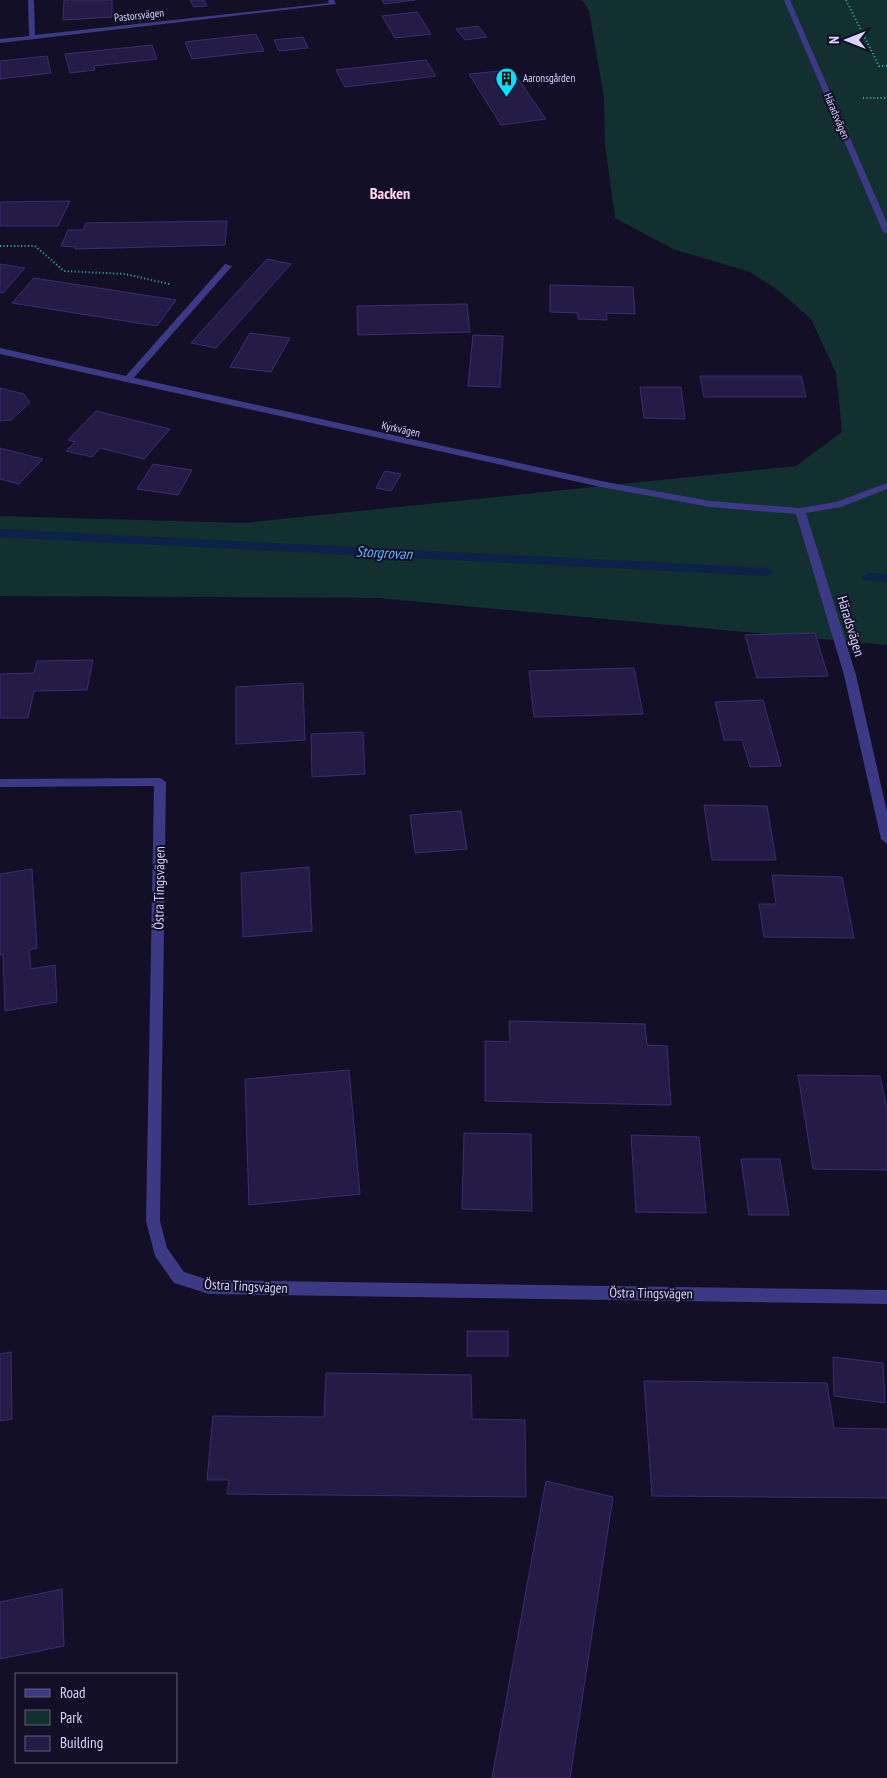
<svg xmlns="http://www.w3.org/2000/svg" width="887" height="1778" font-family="'PT Sans Narrow',sans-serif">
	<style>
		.green { fill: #12302f }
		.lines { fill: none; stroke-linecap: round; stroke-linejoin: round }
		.stream { fill: #0c2248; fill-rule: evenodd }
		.building { fill: #241b47; stroke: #3b2d73 }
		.path { stroke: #2fb8b0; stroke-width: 2; stroke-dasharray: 1 2.5; stroke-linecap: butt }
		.lane { fill: #3d3a85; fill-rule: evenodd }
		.street { fill: #3d3a85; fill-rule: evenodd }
		.labels { text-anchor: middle; stroke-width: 4; stroke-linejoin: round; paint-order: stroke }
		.far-street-label { font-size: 11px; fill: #d9d4ff; stroke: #130f26 }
		.far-poi-label { font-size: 11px; fill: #d9d4ff; stroke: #130f26; text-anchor: start }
		.street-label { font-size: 14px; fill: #d9d4ff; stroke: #130f26 }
		.water-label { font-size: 15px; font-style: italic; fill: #62b6ff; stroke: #130f26 }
		.far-district-label { font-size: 16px; font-weight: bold; fill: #ffd6f0; stroke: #130f26 }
	</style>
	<rect width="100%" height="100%" fill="#130f26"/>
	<polygon class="green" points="582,0 887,0 887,645 378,598 0,596 0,516 243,523 796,466 842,432 836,373 811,319 779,291 750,272 673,249 615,218 605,144 604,97 589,11"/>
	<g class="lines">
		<g class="stream">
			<polygon points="0,529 767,568 773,572 767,576 0,537"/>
			<polygon points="868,573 887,574 887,582 864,580 862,577"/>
		</g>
	</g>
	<g class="building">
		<polygon points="64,0 112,0 112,17 63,20"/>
		<polygon points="190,0 204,0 207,6 194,7"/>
		<polygon points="382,0 415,0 384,4"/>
		<polygon points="417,12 431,34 395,38 382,16"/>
		<polygon points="478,26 487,37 465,40 456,29"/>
		<polygon points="256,34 264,51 192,59 185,42"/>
		<polygon points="303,37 308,48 279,51 274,40"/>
		<polygon points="152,45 157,59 94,66 95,70 70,73 65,54"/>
		<polygon points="47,56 51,73 0,79 0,61"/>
		<polygon points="426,60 436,76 345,87 336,70"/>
		<polygon points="512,70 546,119 501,125 469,74"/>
		<polygon points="70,201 58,226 0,226 0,202"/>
		<polygon points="227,221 225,245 75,249 76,247 61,246 68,230 83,230 86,223"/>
		<polygon points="267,259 291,264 216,348 191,343"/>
		<polygon points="0,264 25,268 3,293 0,292"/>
		<polygon points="34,278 176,300 157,326 12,303"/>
		<polygon points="550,285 633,287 635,314 606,313 607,320 578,319 578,313 550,312"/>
		<polygon points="467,304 470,332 358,335 357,306"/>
		<polygon points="250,333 290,338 271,372 230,367"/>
		<polygon points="473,335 503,336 500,387 468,386"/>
		<polygon points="700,376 801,376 806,397 704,397"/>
		<polygon points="640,387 681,387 685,419 644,418"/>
		<polygon points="0,388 24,394 30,403 11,420 0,421"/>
		<polygon points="96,411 170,429 144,459 100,448 92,457 66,451 75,442 68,440"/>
		<polygon points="0,448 43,459 19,484 0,479"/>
		<polygon points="153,464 192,470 178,495 137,489"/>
		<polygon points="385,471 401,474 391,491 376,488"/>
		<polygon points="815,633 828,676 757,678 745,635"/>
		<polygon points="93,660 87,690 34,691 28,718 0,718 0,674 34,673 37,661"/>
		<polygon points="634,668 643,714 534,717 529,671"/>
		<polygon points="303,683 305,740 236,744 236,687"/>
		<polygon points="763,700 781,766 750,767 742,740 724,740 715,702"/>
		<polygon points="363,732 365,774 312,777 311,734"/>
		<polygon points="704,805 767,806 776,860 712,860"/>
		<polygon points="461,811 467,849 415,853 410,815"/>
		<polygon points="309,867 312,931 243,937 241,873"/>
		<polygon points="32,869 37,948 29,950 31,969 55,965 57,1002 5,1011 3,954 0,955 0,874"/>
		<polygon points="772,875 842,877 854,938 764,937 759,904 776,904"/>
		<polygon points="509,1021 645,1024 647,1045 667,1046 671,1105 485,1101 485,1041 510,1042"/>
		<polygon points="349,1070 360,1194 249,1205 245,1079"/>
		<polygon points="798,1075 880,1076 887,1109 887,1170 813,1169"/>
		<polygon points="464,1133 531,1134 532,1211 462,1209"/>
		<polygon points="631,1135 699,1137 706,1213 636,1212"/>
		<polygon points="741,1159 780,1159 789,1215 749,1215"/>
		<rect x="467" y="1331" width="41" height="25"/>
		<polygon points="11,1352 12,1419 0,1421 0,1354"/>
		<polygon points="833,1357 883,1363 885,1403 834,1396"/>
		<polygon points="326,1373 471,1375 472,1419 525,1420 526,1497 227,1494 229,1480 207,1480 213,1416 324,1417"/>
		<polygon points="644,1381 827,1383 834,1428 887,1429 887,1498 652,1496"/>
		<polygon points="546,1481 613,1497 570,1778 492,1778"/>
		<polygon points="62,1589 64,1646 0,1659 0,1602"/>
	</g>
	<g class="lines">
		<g class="path">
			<polyline points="846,0 879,66 887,66"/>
			<polyline points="863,98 887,98"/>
			<polyline points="0,246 35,246 64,271 125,274 169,284"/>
		</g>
		<polygon class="lane" points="225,264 232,266 130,382 124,382 124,378"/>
		<g class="street">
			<polygon points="28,0 34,0 35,35 329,3 328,0 334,0 336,4 0,43 0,39 29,36"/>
			<polygon points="784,0 790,0 887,223 887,234 883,232"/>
			<polygon points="0,348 601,481 710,501 800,508 836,502 887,483 887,489 841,507 806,513 856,675 887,812 887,844 881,839 844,675 796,514 710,507 601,487 0,354"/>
			<polygon points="160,778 166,782 160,1221 167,1248 184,1272 209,1280 887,1290 887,1304 209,1294 174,1283 155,1256 146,1221 154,786 0,787 0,779"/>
		</g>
	</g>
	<defs>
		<symbol id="building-pin" viewBox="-11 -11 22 30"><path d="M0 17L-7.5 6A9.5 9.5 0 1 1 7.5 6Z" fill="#00e5ff" stroke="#130f26"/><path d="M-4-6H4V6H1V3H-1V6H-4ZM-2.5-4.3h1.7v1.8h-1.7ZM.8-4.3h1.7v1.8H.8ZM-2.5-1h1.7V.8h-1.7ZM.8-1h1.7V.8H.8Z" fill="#111"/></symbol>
	</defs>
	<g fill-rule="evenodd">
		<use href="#building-pin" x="494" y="66" width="25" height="34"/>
	</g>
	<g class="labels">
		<g class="far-street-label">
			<text transform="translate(139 15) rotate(-6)" y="4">Pastorsvägen</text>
			<text transform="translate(837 116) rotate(67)" y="4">Häradsvägen</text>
			<text transform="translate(401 429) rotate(12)" y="4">Kyrkvägen</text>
		</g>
		<g class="far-poi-label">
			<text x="523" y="82">Aaronsgården</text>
		</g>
		<g class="street-label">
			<text transform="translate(851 626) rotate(73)" y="5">Häradsvägen</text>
			<text transform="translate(159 888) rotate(-89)" y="5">Östra Tingsvägen</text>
			<text transform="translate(246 1286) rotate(3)" y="5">Östra Tingsvägen</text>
			<text transform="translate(651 1293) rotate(1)" y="5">Östra Tingsvägen</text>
		</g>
		<g class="water-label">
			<text transform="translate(384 553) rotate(3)" y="5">Storgrovan</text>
		</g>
		<g class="far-district-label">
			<text x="390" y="199">Backen</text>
		</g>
	</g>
	<rect x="15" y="1673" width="162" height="90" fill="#130f26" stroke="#625e7d"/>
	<rect x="25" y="1689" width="25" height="8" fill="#3d3a85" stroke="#625e7d"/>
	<text x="60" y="1698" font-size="15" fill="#d9d4ff">Road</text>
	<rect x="25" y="1710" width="25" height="15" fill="#12302f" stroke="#625e7d"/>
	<text x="60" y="1723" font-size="15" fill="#d9d4ff">Park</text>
	<rect x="25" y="1736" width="25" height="15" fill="#241b47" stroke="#625e7d"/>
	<text x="60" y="1748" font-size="15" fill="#d9d4ff">Building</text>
	<g transform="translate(847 40) rotate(270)" stroke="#130f26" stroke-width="4" paint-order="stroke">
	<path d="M0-4L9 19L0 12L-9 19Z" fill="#d9d4ff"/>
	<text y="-8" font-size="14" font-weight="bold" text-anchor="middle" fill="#d9d4ff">N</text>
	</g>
</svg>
